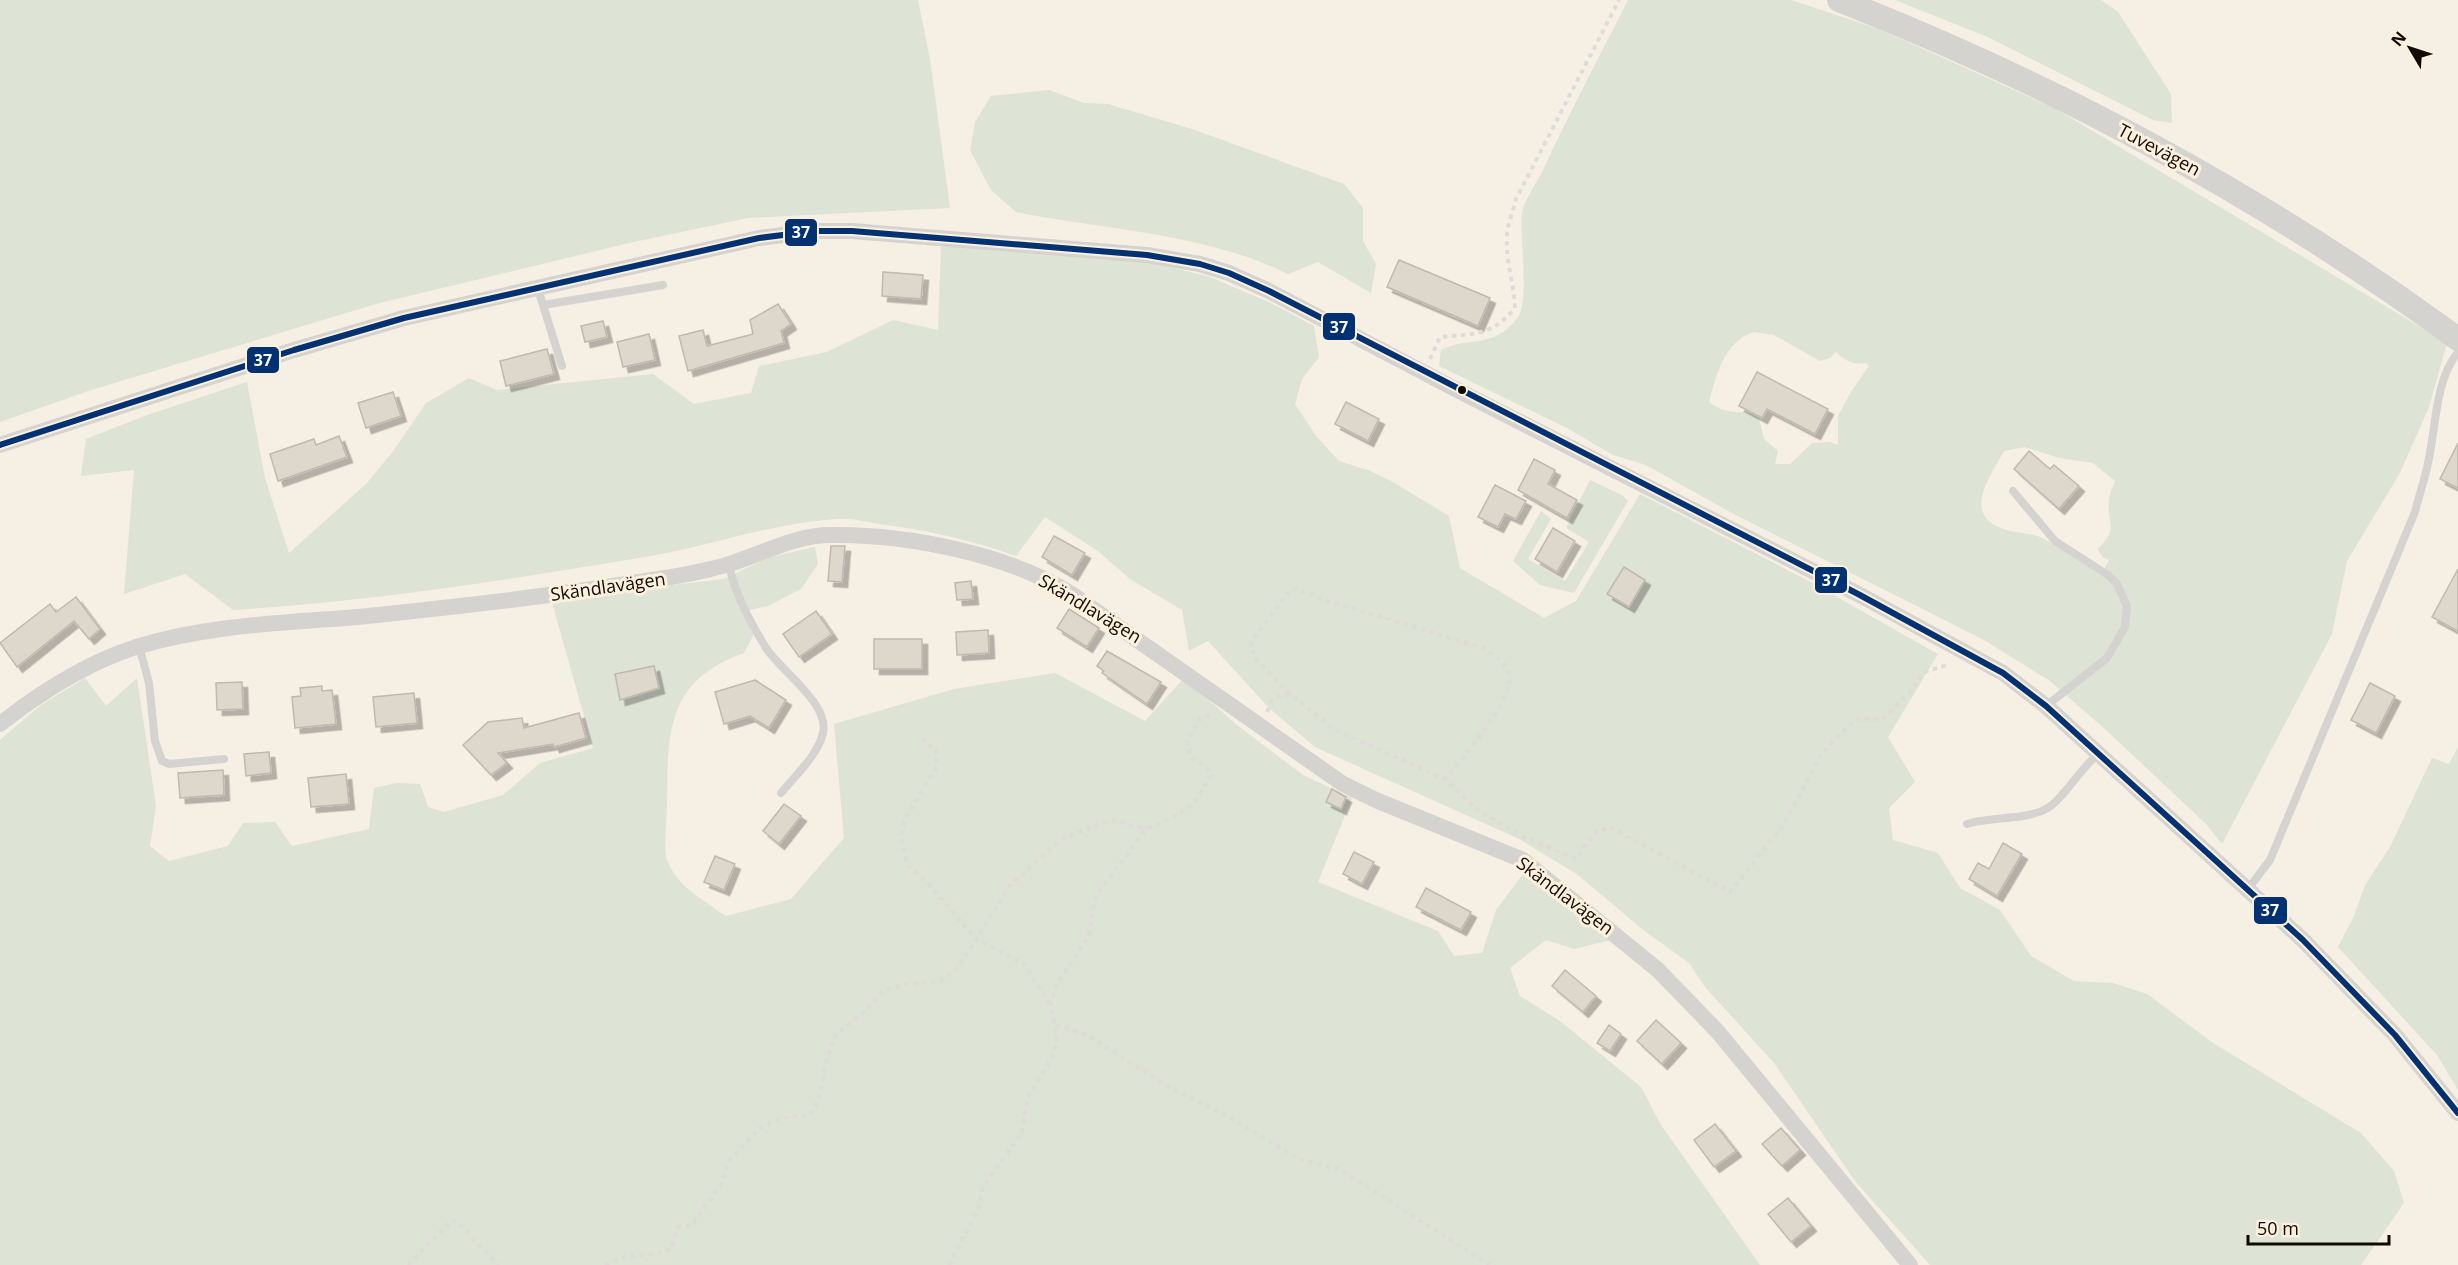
<svg xmlns="http://www.w3.org/2000/svg" width="2458" height="1265" font-family="'Open Sans',sans-serif">
	<style>
		.green { fill: #dde3d5; fill-rule: evenodd }
		.building { fill: #ded7cc; stroke: #c0b9af; stroke-width: 1.5; filter: url(#shadow) }
		.lines { fill: none; stroke-linecap: round; stroke-linejoin: round }
		.path { stroke: #dedbd8; stroke-width: 4; stroke-dasharray: 4.5 4.5; stroke-linecap: butt }
		.service { stroke: #d5d3d0; stroke-width: 8 }
		.minor { stroke: #d5d3d0; stroke-width: 16 }
		.secondary { stroke: #d5d3d0; stroke-width: 24 }
		.bus-1-casing { stroke: #fdf1dd; stroke-width: 10 }
		.bus-1 { stroke: #003273; stroke-width: 6 }
		.bus-dot { fill: #110a02; stroke: #fdf1dd; stroke-width: 2 }
		.labels { text-anchor: middle; stroke-width: 6; stroke-linejoin: round; paint-order: stroke }
		.street-label { font-size: 18px; fill: #110a02; stroke: #fdf1dd }
		.line-badge { stroke: #fdf1dd; stroke-width: 2 }
		.badge-label { font-size: 16px; text-anchor: middle; font-weight: bold; fill: #fff }
	</style>
	<defs>
		<filter id="shadow"><feDropShadow dx="5.5" dy="5.5" stdDeviation="0" flood-color="#0004"/></filter>
	</defs>
	<rect width="100%" height="100%" fill="#f6efe4"/>
	<g class="green">
		<polygon points="0,0 918,0 930,59 950,208 748,218 629,243 376,304 88,391 0,422"/>
		<path d="M1628 0H1791L1879 29 2056 109 2447 343 2429 407 2400 473 2347 561 2332 634 2222 844 2206 824 2106 730 2050 681 1984 640 1730 512 1646 465 1613 455 1567 428 1439 366 1441 350C1468 336 1494 350 1518 317 1530 301 1519 236 1522 213 1523 203 1537 182 1542 172 1569 114 1599 57 1628 0ZM1754 332 1774 335 1820 361 1830 358 1836 352C1846 361 1852 365 1866 363L1869 366 1852 390 1838 416V445L1830 442 1812 443 1790 464H1775L1778 451 1764 439 1759 418C1741 406 1731 419 1709 402 1716 376 1724 341 1754 332ZM2025 447 2059 458 2093 463 2115 481C2113 487 2109 494 2109 500 2105 523 2121 525 2098 549L2102 557 2109 560 2101 575C2082 563 2063 548 2042 538 2032 533 2018 533 2006 530 1960 516 1990 477 2004 451Z"/>
		<polygon points="1895,0 2101,0 2118,12 2171,94 2172,123 2153,120 1988,37"/>
		<path d="M1049 90 1084 103 1108 104 1195 130 1344 184 1363 208V241L1376 264 1371 293 1318 262 1288 274C1205 233 1106 230 1016 212L991 190 970 150 975 122 991 96Z"/>
		<path d="M941 246 1147 261 1210 277 1273 304 1314 326 1319 357 1302 379 1295 404 1316 436 1339 461 1368 470 1393 482 1449 516 1460 568 1544 618 1576 601 1640 494 1805 579 1938 654 1888 737 1915 782 1889 808 1893 840 1938 853 1960 888 2000 910 2031 956 2074 981 2113 983 2147 994 2213 1043 2361 1133 2394 1171 2404 1203 2361 1265H1930L1855 1181 1774 1063 1705 987 1689 963 1642 929 1578 875 1519 839 1315 747 1270 709 1208 641 1189 651 1182 610 1130 579 1098 551 1045 517 1016 556C971 540 927 530 879 524 866 522 852 518 839 519 777 522 717 544 656 555 515 579 375 601 233 610L185 574 124 594 134 470 81 476 86 439 147 415 247 382 265 478 289 553 367 483 394 450 426 403 469 378 497 390 653 374 694 404 751 393 759 366 827 352 893 320 938 330Z"/>
		<polygon points="1590,480 1622,495 1628,501 1574,593 1540,585 1513,561 1541,511 1551,519 1528,559 1565,581 1589,542 1566,528"/>
		<path d="M815 547 818 564 801 589 768 606 745 611 754 634 744 653C665 681 668 734 667 805 667 819 663 849 667 860 677 887 705 901 726 916L791 899 844 838 834 724 954 689 1055 673 1145 721 1184 678 1237 725 1303 775 1352 798 1318 882 1438 931 1454 956 1482 953 1496 910 1526 870 1615 939 1574 949 1546 940 1510 968 1520 996 1560 1021 1641 1087 1661 1125 1760 1265H0V740L41 705 85 678 106 706 137 678 156 806 150 846 169 861 228 846 243 823 275 822 292 846 369 829 374 788 397 783 420 784 428 807 444 812 503 795 540 763 593 748 551 599 724 579 770 557Z"/>
		<polygon points="2458,747 2458,1090 2437,1055 2338,947 2354,916 2365,885 2390,847 2432,758 2449,764"/>
	</g>
	<g class="building">
		<polygon points="1399,260 1490,298 1478,326 1387,287"/>
		<polygon points="883,272 923,275 921,299 882,296"/>
		<polygon points="778,304 791,324 781,331 784,343 688,371 679,336 703,330 707,346 753,334 750,320"/>
		<polygon points="603,321 607,337 585,342 581,326"/>
		<polygon points="649,334 655,360 623,367 617,342"/>
		<polygon points="547,349 554,374 506,386 500,361"/>
		<polygon points="1757,372 1828,409 1815,434 1767,409 1762,418 1739,406"/>
		<polygon points="393,392 401,416 366,428 358,403"/>
		<polygon points="1346,402 1379,419 1368,441 1335,424"/>
		<polygon points="339,436 347,457 278,481 270,454 314,439 316,445"/>
		<polygon points="2458,443 2458,488 2440,479"/>
		<polygon points="2029,451 2050,469 2054,465 2079,486 2059,509 2014,469"/>
		<polygon points="1534,459 1555,470 1548,484 1577,500 1567,518 1518,490"/>
		<polygon points="1495,485 1526,501 1516,519 1505,514 1498,527 1478,517"/>
		<polygon points="1553,528 1575,541 1557,572 1535,559"/>
		<polygon points="1054,536 1085,553 1072,575 1042,557"/>
		<polygon points="831,546 845,546 842,582 828,581"/>
		<polygon points="1624,567 1645,580 1629,607 1607,594"/>
		<polygon points="2458,569 2458,631 2432,617"/>
		<polygon points="971,581 973,599 957,600 955,583"/>
		<polygon points="76,597 100,629 89,639 74,621 17,667 0,643 50,604 56,612"/>
		<polygon points="1069,609 1099,628 1087,647 1057,628"/>
		<polygon points="816,611 832,634 799,657 783,634"/>
		<polygon points="988,630 989,653 957,655 956,632"/>
		<rect x="874" y="639" width="48" height="30"/>
		<polygon points="1107,651 1161,682 1147,704 1102,673 1104,671 1097,666"/>
		<polygon points="654,666 659,688 620,700 615,674"/>
		<polygon points="755,680 786,700 769,728 750,716 724,724 715,692"/>
		<polygon points="242,682 243,709 217,710 216,683"/>
		<polygon points="2370,683 2395,696 2376,733 2351,720"/>
		<polygon points="322,686 322,691 332,690 336,724 295,728 292,697 301,696 300,688"/>
		<polygon points="414,693 417,723 376,727 373,697"/>
		<polygon points="579,713 586,738 554,747 553,744 498,753 507,763 491,775 463,745 488,722 522,718 524,728"/>
		<polygon points="269,752 271,773 246,776 244,754"/>
		<polygon points="223,770 224,795 180,798 178,773"/>
		<polygon points="346,774 349,804 311,807 308,778"/>
		<polygon points="1332,789 1346,797 1341,809 1326,802"/>
		<polygon points="784,804 801,816 779,844 763,831"/>
		<polygon points="2003,843 2022,854 1997,896 1969,879 1978,863 1989,869"/>
		<polygon points="1354,852 1374,862 1362,884 1343,874"/>
		<polygon points="715,856 735,864 724,890 704,882"/>
		<polygon points="1426,888 1471,912 1461,930 1416,907"/>
		<polygon points="1565,970 1596,996 1583,1012 1552,986"/>
		<polygon points="1656,1020 1681,1043 1662,1064 1637,1041"/>
		<polygon points="1609,1025 1621,1034 1610,1051 1597,1043"/>
		<polygon points="1715,1124 1736,1151 1714,1167 1694,1140"/>
		<polygon points="1781,1128 1800,1150 1782,1166 1762,1144"/>
		<polygon points="1788,1198 1811,1226 1791,1242 1768,1214"/>
	</g>
	<g class="lines">
		<g class="path">
			<path d="M1430 359 1440 337C1474 334 1492 336 1515 308 1514 281 1503 253 1508 227 1510 218 1514 208 1516 199L1619 0"/>
			<path d="M1290 694 1254 657 1251 642 1292 588C1302 594 1312 593 1322 599L1483 648C1493 655 1505 661 1509 674 1516 698 1461 760 1445 779"/>
			<polyline points="1267,712 1271,702 1281,695 1291,695 1335,730 1445,779 1478,810 1522,836 1576,859 1594,833 1610,827 1730,892 1782,827 1823,752 1856,719 1883,719 1911,691 1924,672 1950,664"/>
			<polyline points="922,738 937,752 937,766 905,819 901,836 907,864 928,883 976,939 1024,964 1050,1005"/>
			<polyline points="1056,1025 1087,1035 1174,1090 1223,1114 1301,1160 1339,1169 1490,1265"/>
			<polyline points="408,1265 452,1220 459,1224 499,1265"/>
			<path d="M605 1265C626 1252 649 1258 671 1249L678 1227 692 1225 723 1181 728 1162 761 1127 780 1118 810 1115 819 1099 827 1059 836 1034 864 1012 883 991 908 984 940 981 957 969 1011 884 1063 838 1111 820 1146 829"/>
			<polyline points="949,1265 979,1207 983,1187 1022,1133 1028,1097 1052,1058 1057,1041 1051,1006 1055,987 1089,936 1095,897 1146,829 1174,817 1193,804 1211,776 1208,769 1190,756 1187,741 1202,716 1214,715"/>
		</g>
		<g class="service">
			<polyline points="538,289 562,366"/>
			<polyline points="543,305 663,285"/>
			<polyline points="2013,491 2055,541 2108,575 2117,584 2127,606 2125,627 2107,658 2046,706"/>
			<path d="M729 565C736 596 749 620 766 648 781 671 830 704 823 733 818 755 795 776 781 793"/>
			<polyline points="139,646 149,683 155,741 162,761 169,764 224,759"/>
			<path d="M1967 824C1992 816 2033 821 2052 805 2070 790 2080 768 2099 754"/>
			<path d="M2248 889 2270 860 2415 512C2419 495 2425 479 2428 463 2436 428 2435 380 2458 352"/>
		</g>
		<g class="minor">
			<polyline points="0,445 294,350 404,318 759,238 815,231 852,231 1147,255 1200,264 1229,273 1269,291 1461,392 1858,594 2003,673 2046,706 2303,940 2395,1035 2458,1113"/>
			<path d="M0 724C41 692 86 663 136 647 207 625 284 623 358 617 456 607 554 596 652 580 678 576 704 572 729 564 762 554 795 535 831 535 907 534 1009 554 1073 595L1343 784 1378 801 1523 860 1658 970 1718 1032 1910 1265"/>
		</g>
		<path class="secondary" d="M1839 0C2058 86 2268 200 2458 339"/>
		<defs>
			<polyline id="bus-1" points="0,445 294,350 404,318 759,238 815,231 852,231 1147,255 1200,264 1229,273 1269,291 1858,594 2003,673 2046,706 2303,940 2395,1035 2458,1113"/>
		</defs>
		<use href="#bus-1" class="bus-1-casing"/>
		<use href="#bus-1" class="bus-1"/>
	</g>
	<circle class="bus-dot" cx="1462" cy="390" r="5"/>
	<g class="labels">
		<g class="street-label">
			<text transform="translate(2159 150) rotate(28)" y="6">Tuvevägen</text>
			<text transform="translate(608 587) rotate(-8)" y="6">Skändlavägen</text>
			<text transform="translate(1090 609) rotate(31)" y="6">Skändlavägen</text>
			<text transform="translate(1565 896) rotate(37)" y="6">Skändlavägen</text>
		</g>
	</g>
	<g class="line-badge">
		<rect x="784" y="218" width="34" height="29" rx="6" fill="#003273"/>
		<rect x="1322" y="312" width="34" height="29" rx="6" fill="#003273"/>
		<rect x="246" y="346" width="34" height="28" rx="6" fill="#003273"/>
		<rect x="1814" y="566" width="34" height="28" rx="6" fill="#003273"/>
		<rect x="2253" y="896" width="35" height="29" rx="6" fill="#003273"/>
	</g>
	<g class="badge-label">
		<text x="801" y="238">37</text>
		<text x="1339" y="333">37</text>
		<text x="263" y="366">37</text>
		<text x="1831" y="586">37</text>
		<text x="2270" y="916">37</text>
	</g>
	<g transform="translate(2410 48) rotate(309)" stroke="#fdf1dd" stroke-width="4.5" paint-order="stroke">
	<path d="M0-4.5L10 22L0 15L-10 22Z" fill="#110a02"/>
	<text y="-9" font-size="16" font-weight="bold" text-anchor="middle" fill="#110a02">N</text>
	</g>
	<path d="M2248 1235v9h141v-9" fill="none" stroke="#110a02" stroke-width="3"/>
	<text x="2257" y="1235" font-size="18" fill="#110a02" stroke="#fdf1dd" stroke-width="4.5" paint-order="stroke">50 m</text>
</svg>
